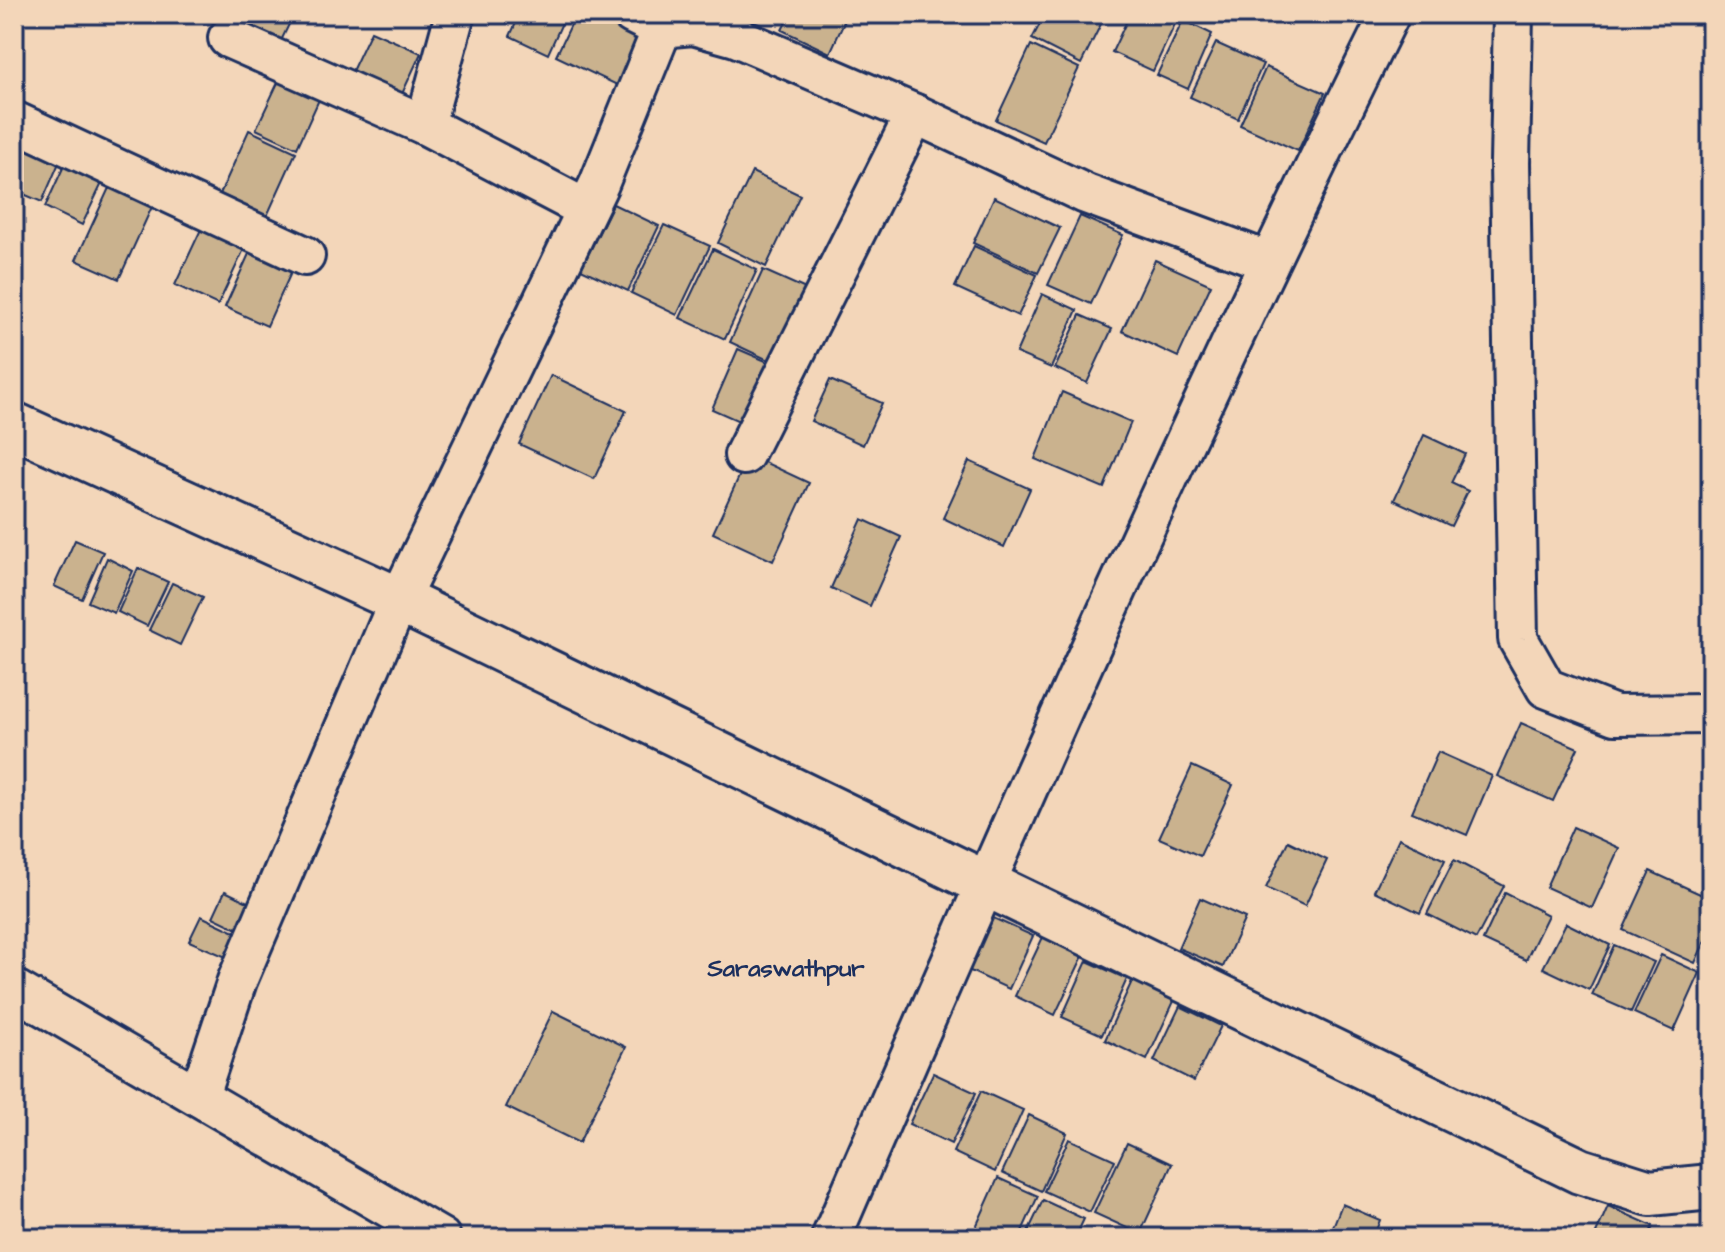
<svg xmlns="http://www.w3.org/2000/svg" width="1725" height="1252" font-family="'Architects Daughter',sans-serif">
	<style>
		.building { fill: #cab28e; stroke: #1b2f5e; stroke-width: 2 }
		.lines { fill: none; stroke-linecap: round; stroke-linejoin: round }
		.street-casing { stroke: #1b2f5e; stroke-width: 44 }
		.secondary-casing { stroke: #1b2f5e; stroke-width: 50 }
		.street { stroke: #f3d6b9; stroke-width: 38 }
		.secondary { stroke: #f3d6b9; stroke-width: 44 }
		.labels { text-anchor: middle; stroke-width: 7; stroke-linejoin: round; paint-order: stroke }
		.neighbourhood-label { font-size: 24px; font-weight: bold; fill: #1b2f5e; stroke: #f3d6b9 }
	</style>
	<rect width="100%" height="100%" fill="#f3d6b9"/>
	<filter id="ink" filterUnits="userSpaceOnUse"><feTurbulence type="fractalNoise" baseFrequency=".0125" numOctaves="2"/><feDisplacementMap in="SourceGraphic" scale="16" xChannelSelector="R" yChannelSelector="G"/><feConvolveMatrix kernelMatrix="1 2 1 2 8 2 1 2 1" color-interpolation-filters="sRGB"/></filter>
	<g filter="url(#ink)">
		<g class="building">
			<polygon points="241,14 294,14 279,45 236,25"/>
			<polygon points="520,14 566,14 548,54 510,36"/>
			<polygon points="576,14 598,14 642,35 617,85 556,56"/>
			<polygon points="790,14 848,14 830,53 782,30"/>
			<polygon points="1045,14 1106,14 1081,64 1032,39"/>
			<polygon points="1130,14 1160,14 1176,22 1153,71 1112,52"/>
			<polygon points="1183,20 1212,34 1188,89 1157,75"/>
			<polygon points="371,31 421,53 402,94 352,71"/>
			<polygon points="1216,43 1263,64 1238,119 1190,97"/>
			<polygon points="1031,45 1079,68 1044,142 996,120"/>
			<polygon points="1266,67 1325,93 1298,151 1240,125"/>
			<polygon points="282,74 322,93 297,148 256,129"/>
			<polygon points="249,130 296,152 267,216 220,194"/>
			<polygon points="27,140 62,156 42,202 14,190 14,171"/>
			<polygon points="68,157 106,175 82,225 45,207"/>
			<polygon points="752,172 800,195 766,267 718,243"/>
			<polygon points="113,179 156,198 119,279 76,260"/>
			<polygon points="994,197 1060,228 1038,273 973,243"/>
			<polygon points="613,204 659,226 628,291 581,269"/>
			<polygon points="1080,216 1123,235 1091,304 1048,285"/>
			<polygon points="203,225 246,245 218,305 175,285"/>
			<polygon points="664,225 710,246 677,315 631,293"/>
			<polygon points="974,246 1037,275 1018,316 955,287"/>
			<polygon points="252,247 294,266 267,326 225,307"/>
			<polygon points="713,249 757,270 725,339 680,318"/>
			<polygon points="1155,260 1211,285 1178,357 1122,331"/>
			<polygon points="763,270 808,290 775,363 730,342"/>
			<polygon points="1042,294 1077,310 1051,368 1016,353"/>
			<polygon points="1080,315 1112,329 1087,383 1055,368"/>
			<polygon points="738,349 775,365 748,425 712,409"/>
			<polygon points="551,375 626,411 594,479 519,444"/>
			<polygon points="830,380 882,403 863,445 811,421"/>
			<polygon points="1062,392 1131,422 1104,488 1035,459"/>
			<polygon points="1424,435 1465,454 1451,483 1468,491 1451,526 1394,500"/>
			<polygon points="749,455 809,483 773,561 713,533"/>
			<polygon points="969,461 1030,489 1004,547 943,518"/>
			<polygon points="862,519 901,537 870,606 831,588"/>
			<polygon points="75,540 103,552 82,599 54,586"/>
			<polygon points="107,558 133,571 114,613 88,602"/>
			<polygon points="138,568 168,582 147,626 118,612"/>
			<polygon points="172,583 203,597 180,645 149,630"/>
			<polygon points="1521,723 1578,748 1553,801 1497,776"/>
			<polygon points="1438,752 1492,776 1467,835 1412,812"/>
			<polygon points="1192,766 1233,785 1200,856 1159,838"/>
			<polygon points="1573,827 1619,848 1592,908 1546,887"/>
			<polygon points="1399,838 1445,860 1420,913 1374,891"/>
			<polygon points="1288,841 1327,860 1305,906 1266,888"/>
			<polygon points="1454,860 1504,886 1476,939 1427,914"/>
			<polygon points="1650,871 1711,899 1711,928 1695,963 1623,930"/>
			<polygon points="225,891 254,905 242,931 213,917"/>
			<polygon points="1505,893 1548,915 1526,960 1483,940"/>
			<polygon points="1200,898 1245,918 1223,967 1178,948"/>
			<polygon points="201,916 237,933 226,957 189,941"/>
			<polygon points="991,917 1033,936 1009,989 968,970"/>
			<polygon points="1566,923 1610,945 1589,990 1543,968"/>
			<polygon points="1043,937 1083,956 1055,1015 1015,996"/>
			<polygon points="1614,945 1654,962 1631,1012 1592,995"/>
			<polygon points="1661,955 1700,973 1674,1031 1634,1013"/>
			<polygon points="1087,961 1127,979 1102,1035 1062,1017"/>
			<polygon points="1133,979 1175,999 1147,1060 1105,1040"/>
			<polygon points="1180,1006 1221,1026 1194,1081 1154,1061"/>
			<polygon points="553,1011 626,1047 579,1143 506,1107"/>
			<polygon points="933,1073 976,1093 951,1144 909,1124"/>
			<polygon points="981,1091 1023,1110 995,1172 953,1152"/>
			<polygon points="1029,1115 1067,1133 1041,1191 1002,1173"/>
			<polygon points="1069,1139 1115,1160 1090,1212 1044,1191"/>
			<polygon points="1127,1143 1172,1164 1140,1234 1094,1213"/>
			<polygon points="998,1178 1038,1196 1019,1238 971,1238"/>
			<polygon points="1043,1200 1084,1219 1075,1238 1025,1238"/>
			<polygon points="1342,1204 1380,1220 1373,1238 1329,1237"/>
			<polygon points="1608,1206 1653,1226 1648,1238 1594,1238"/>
		</g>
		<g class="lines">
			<defs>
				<g id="street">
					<polyline points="632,14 660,28 693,25 736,37 915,114 1086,194 1267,261"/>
					<polyline points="1513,14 1510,163 1518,639 1546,688 1615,715 1711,714"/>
					<polyline points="228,38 425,125 586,209"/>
					<polyline points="14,121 305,256"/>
					<polyline points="425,125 455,14"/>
					<polyline points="744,455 915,114"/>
					<polyline points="14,989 441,1238"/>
					<polyline points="199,1095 237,981 399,600 599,184 668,14"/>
					<path d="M831 1238C1009 826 1190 416 1390 14"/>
				</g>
				<polyline id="secondary" points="14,425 399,600 1580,1171 1650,1193 1711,1187"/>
			</defs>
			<use href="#street" class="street-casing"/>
			<use href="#secondary" class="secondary-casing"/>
			<use href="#street" class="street"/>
			<use href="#secondary" class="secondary"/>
		</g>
	</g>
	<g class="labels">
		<g class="neighbourhood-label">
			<text x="786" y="976">Saraswathpur</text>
		</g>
	</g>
	<rect width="1725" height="1252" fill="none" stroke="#f3d6b9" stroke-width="48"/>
	<rect x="24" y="24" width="1677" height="1204" fill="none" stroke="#1b2f5e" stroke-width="3" filter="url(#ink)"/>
</svg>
